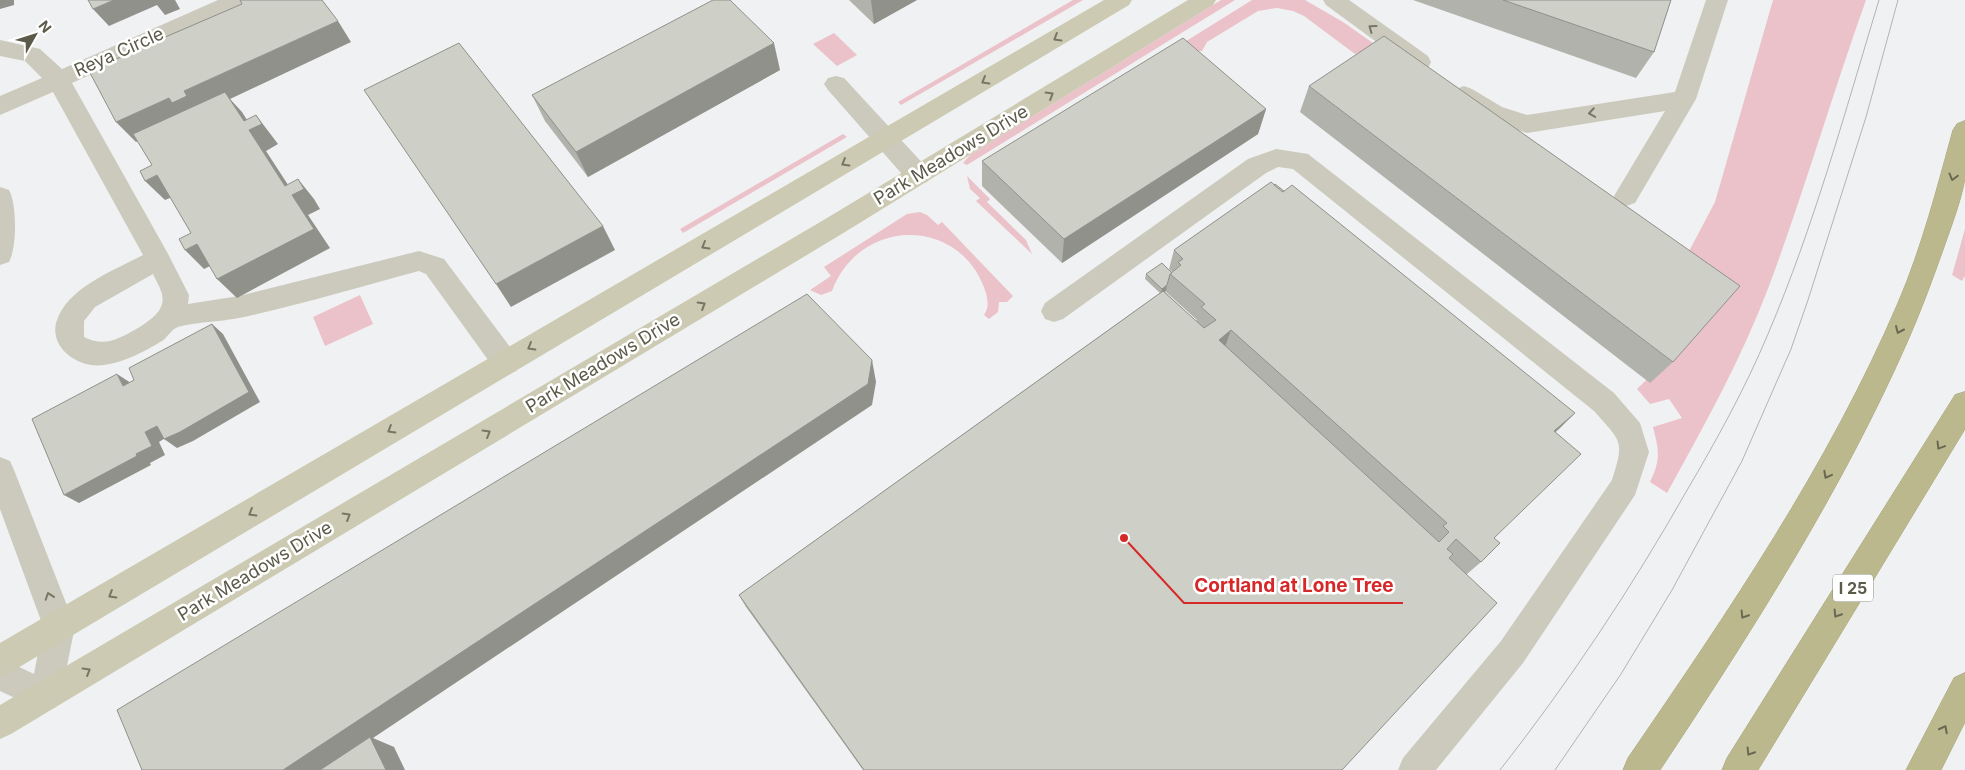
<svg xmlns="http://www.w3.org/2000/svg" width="1965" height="770" font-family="Inter,sans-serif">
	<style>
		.green { fill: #ecc2ca }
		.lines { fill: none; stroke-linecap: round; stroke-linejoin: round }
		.highway-casing { stroke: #a6a477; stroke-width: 1 }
		.minor { fill: #cbcabd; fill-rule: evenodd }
		.major { fill: #cccab2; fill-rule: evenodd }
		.highway { fill: #bab88c; fill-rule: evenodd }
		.tram { stroke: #b3b4ad; stroke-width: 1 }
		.wall { fill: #b1b2ab; fill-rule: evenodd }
		.shaded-wall { fill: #90918b }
		.building { fill: #cecfc7; stroke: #90918b; fill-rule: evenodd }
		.oneway { stroke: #787666 }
		.oneway2 { stroke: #787663 }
		.oneway3 { stroke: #6a6853 }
		.labels { text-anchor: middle; stroke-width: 5; stroke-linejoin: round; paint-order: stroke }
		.shield { fill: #fff; stroke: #8d8c80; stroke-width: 1 }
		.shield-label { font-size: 16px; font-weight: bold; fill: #5c5a49 }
		.street-label { font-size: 18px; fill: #5c5a49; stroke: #fff }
		.leader { fill: none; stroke: #d62828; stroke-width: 2 }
		.callout-dot { fill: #d62828; stroke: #fff; stroke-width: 2 }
		.callout-label { font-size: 19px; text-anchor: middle; font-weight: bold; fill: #d62828; stroke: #fff; stroke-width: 5; stroke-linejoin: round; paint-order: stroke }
	</style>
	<rect width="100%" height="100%" fill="#f0f1f2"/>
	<g class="green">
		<polygon points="1073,0 1083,0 901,105 898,102"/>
		<polygon points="1221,0 1235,0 967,165 963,163 970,155"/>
		<path d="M1252 0H1305L1343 22 1467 109 1687 255 1715 202 1773 0H1866C1832 95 1804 192 1769 286 1742 358 1704 426 1667 493L1650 482C1661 459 1659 451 1653 427L1682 418 1669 399 1650 404 1637 389 1719 309 1363 51 1355 54 1304 16 1293 11 1277 8 1258 11 1207 42 1202 51 1167 53Z"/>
		<polygon points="834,33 857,55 837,66 813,44"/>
		<polygon points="843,134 847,137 683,233 680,229"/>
		<polygon points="967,176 990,199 987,202 1026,240 1032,254 976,201 980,198 970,189"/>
		<path d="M920 212 927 215 938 225 942 222 1013 296 1007 302H999L998 312 989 319 984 315C989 308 988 301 986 293 962 216 860 216 832 291L821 295 810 290 831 276 824 267 907 214Z"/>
		<polygon points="1965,229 1965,276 1962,281 1952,275"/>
		<polygon points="360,295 373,324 325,346 313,317"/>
	</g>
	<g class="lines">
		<defs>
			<g id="highway">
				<path d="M1965 121C1965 139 1965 160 1965 178 1961 201 1952 224 1944 247 1933 278 1922 308 1909 338 1842 491 1752 631 1660 770H1623L1628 758C1728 612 1828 466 1898 303 1922 247 1937 188 1953 130L1957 124Z"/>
				<polygon points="1965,392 1965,429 1758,770 1722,770 1727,758 1955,395"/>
				<polygon points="1965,673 1965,722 1941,770 1906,770 1954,678"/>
			</g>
		</defs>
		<use href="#highway" class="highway-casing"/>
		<g class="minor">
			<path d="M218 0H249L246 5 72 83 167 252 189 295 188 304 239 296 419 251 444 259 516 355 520 363 516 371 506 375 496 371 426 274 419 271C359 287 300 305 239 318 226 321 185 323 176 328 170 331 167 338 162 341 142 353 114 368 91 365 71 362 51 345 56 323 66 288 113 271 143 255L53 92 0 115V96L42 78 25 61 0 56V40L40 49 62 69ZM153 274C158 285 166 295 161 307 156 320 123 338 110 341 100 343 92 341 84 337V321L95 307Z"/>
			<polygon points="1323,0 1349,0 1428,56 1431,62 1428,68 1420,70 1412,68 1326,5"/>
			<polygon points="1706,0 1728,0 1696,99 1635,203 1626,206 1617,203 1614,196 1665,111 1527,133 1486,119 1456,101 1452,95 1456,89 1464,86 1472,89 1502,107 1527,115 1675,92"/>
			<polygon points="836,76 844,78 927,168 930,175 927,182 918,184 909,182 828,90 824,84 828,78"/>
			<path d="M1276 149 1308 154 1614 393 1640 423 1649 452 1635 495 1523 663 1436 770H1398L1403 758 1501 641 1612 480C1625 439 1621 442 1594 411L1293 169 1278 167 1266 173 1063 319 1054 322 1045 319 1041 311 1045 303 1248 159Z"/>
			<path d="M0 187 9 190C17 205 17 247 9 262L0 265Z"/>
			<polygon points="0,457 10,461 14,470 75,626 61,696 56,707 45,712 0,691 0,658 34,674 43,626 0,509"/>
		</g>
		<g class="major">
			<polygon points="1104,0 1132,0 1129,5 11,672 0,677 0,643"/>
			<polygon points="1188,0 1216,0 1213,5 845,232 11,734 0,739 0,705 827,218"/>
		</g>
		<use href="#highway" class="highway"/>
		<g class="tram">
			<path d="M1500 770C1569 682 1631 589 1686 492 1716 441 1745 389 1768 334 1814 226 1845 112 1879 0"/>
			<polyline points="1555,770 1621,674 1672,590 1742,461 1791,349 1808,300 1866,117 1898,0"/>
		</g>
	</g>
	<g class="wall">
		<polygon points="849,0 917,0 874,24"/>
		<polygon points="1413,0 1671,0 1654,52 1636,78"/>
		<polygon points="780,70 588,177 545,121 532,95"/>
		<polygon points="1309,86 1673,362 1650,383 1300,112"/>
		<polygon points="1266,109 1258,134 1062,263 982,186 982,161"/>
		<path d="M1174 250 1575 413 1555 432 1481 562 1467 574 1342 770H863L746 607 739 595 1160 293 1145 279 1146 274 1172 272 1169 269ZM1166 291V292L1197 320 1196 321 1165 292Z"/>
	</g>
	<g class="shaded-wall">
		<polygon points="0,0 14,0 14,5 0,9"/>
		<polygon points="114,0 175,0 180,9 165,15 157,5 109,26 93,9"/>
		<polygon points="871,0 917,0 874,24"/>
		<polygon points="338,21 351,42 230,99 242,112 252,128 256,115 278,144 266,151 294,194 298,179 314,199 320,209 308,215 330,248 237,298 217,279 186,119 136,142 116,122"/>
		<polygon points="774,43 780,70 588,177 576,152"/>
		<polygon points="1266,109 1258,134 1062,263 1064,239"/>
		<polygon points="157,175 177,195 165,200 145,181"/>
		<polygon points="603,226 615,250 511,307 496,284"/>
		<polygon points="197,244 216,263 204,269 185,250"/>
		<polygon points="1167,285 1166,291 1160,294 1162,289"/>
		<polygon points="212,324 223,334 260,402 193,441 177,448 164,439"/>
		<polygon points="1231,330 1225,347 1219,340"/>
		<polygon points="872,360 876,382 872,405 373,738 394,747 405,770 283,770"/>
		<polygon points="117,374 131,383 123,386"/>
		<polygon points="1575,413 1559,429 1538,447 1554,431"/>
		<polygon points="157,426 170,435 159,442 165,455 150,463 151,465 79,503 64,495 136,454 145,432"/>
	</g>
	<g class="building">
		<polygon points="88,0 114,0 93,9"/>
		<polygon points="240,0 322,0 338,21 184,91 187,96 172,103 169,98 116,122 89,71 139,49 135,42 152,34 156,41 242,4"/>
		<polygon points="713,0 730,0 774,43 576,152 532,95"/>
		<polygon points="1503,0 1671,0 1654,52"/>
		<polygon points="1384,36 1740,286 1673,362 1309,86"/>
		<polygon points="1183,38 1266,109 1064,239 982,161"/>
		<polygon points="459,43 603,226 496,284 364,90"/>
		<polygon points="225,92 244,121 256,115 262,124 249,130 285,186 298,179 304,189 292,195 314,229 217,279 197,244 185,250 179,239 191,233 157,175 145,181 140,171 152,165 133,134"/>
		<path d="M1271 182 1283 192 1292 185 1575 413 1554 431 1581 454 1494 538 1500 543 1481 562 1456 539 1447 549 1453 554 1449 558 1497 603 1342 770H864L739 595 1163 291 1204 328 1216 320 1201 307 1205 304 1170 274 1181 265 1178 262 1183 259 1174 250ZM1231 330 1447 523 1443 526 1449 532 1439 542 1219 340Z"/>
		<polygon points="1275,184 1284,191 1283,192 1274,185"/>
		<polygon points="1162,263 1172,273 1170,274 1167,285 1162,289 1146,274"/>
		<polygon points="807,294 872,360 868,384 283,770 142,770 117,710"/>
		<polygon points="212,324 249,392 180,432 164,439 157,426 145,432 152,446 136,454 137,456 64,495 32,419 117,374 123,386 134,380 129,368"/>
		<polygon points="370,737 386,770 320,770"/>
	</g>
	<defs><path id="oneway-chevron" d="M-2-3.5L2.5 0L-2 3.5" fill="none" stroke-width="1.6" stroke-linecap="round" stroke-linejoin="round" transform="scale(1.25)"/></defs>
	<g class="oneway">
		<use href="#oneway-chevron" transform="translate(1372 28) rotate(-144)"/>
		<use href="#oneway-chevron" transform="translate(1592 113) rotate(171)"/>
		<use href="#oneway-chevron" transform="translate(49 596) rotate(-109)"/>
	</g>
	<g class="oneway2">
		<use href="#oneway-chevron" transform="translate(1057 38) rotate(149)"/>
		<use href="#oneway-chevron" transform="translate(985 81) rotate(150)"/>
		<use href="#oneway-chevron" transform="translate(1050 95) rotate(-31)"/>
		<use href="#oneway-chevron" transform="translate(845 163) rotate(150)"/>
		<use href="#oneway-chevron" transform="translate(705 246) rotate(150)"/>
		<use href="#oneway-chevron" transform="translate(702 305) rotate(-31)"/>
		<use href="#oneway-chevron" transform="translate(531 347) rotate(150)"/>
		<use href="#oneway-chevron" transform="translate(391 430) rotate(149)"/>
		<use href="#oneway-chevron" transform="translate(487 433) rotate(-31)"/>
		<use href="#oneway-chevron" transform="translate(252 513) rotate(149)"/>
		<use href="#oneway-chevron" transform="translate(347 516) rotate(-31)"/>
		<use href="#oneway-chevron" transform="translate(112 595) rotate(149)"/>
		<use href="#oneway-chevron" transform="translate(87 671) rotate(-31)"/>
	</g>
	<g class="oneway3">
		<use href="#oneway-chevron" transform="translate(1953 177) rotate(105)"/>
		<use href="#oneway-chevron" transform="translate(1899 330) rotate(114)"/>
		<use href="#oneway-chevron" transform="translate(1940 446) rotate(121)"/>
		<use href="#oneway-chevron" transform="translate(1827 475) rotate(118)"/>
		<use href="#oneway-chevron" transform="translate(1837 614) rotate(122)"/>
		<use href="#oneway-chevron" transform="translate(1744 615) rotate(122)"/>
		<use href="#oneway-chevron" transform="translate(1944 729) rotate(-63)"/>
		<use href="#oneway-chevron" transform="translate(1750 752) rotate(122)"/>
	</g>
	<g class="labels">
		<rect class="shield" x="1833" y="574.5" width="40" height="27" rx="4"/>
		<g class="shield-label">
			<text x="1853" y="594">I 25</text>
		</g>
		<g class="street-label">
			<text transform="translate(119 52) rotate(-24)" y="6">Reya Circle</text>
			<text transform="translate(951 155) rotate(-31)" y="6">Park Meadows Drive</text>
			<text transform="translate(603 363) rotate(-31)" y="6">Park Meadows Drive</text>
			<text transform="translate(255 571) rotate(-31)" y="6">Park Meadows Drive</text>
		</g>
	</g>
	<path class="leader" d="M1124 538L1184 603H1403"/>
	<circle class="callout-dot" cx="1124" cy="538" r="5"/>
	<g class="callout-label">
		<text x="1294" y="592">Cortland at Lone Tree</text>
	</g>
	<g transform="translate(35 35) rotate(51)" stroke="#ffffff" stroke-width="4" paint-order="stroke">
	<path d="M0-4L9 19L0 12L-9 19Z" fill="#5c5a49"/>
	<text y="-8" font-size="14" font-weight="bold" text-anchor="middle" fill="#5c5a49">N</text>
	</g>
</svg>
